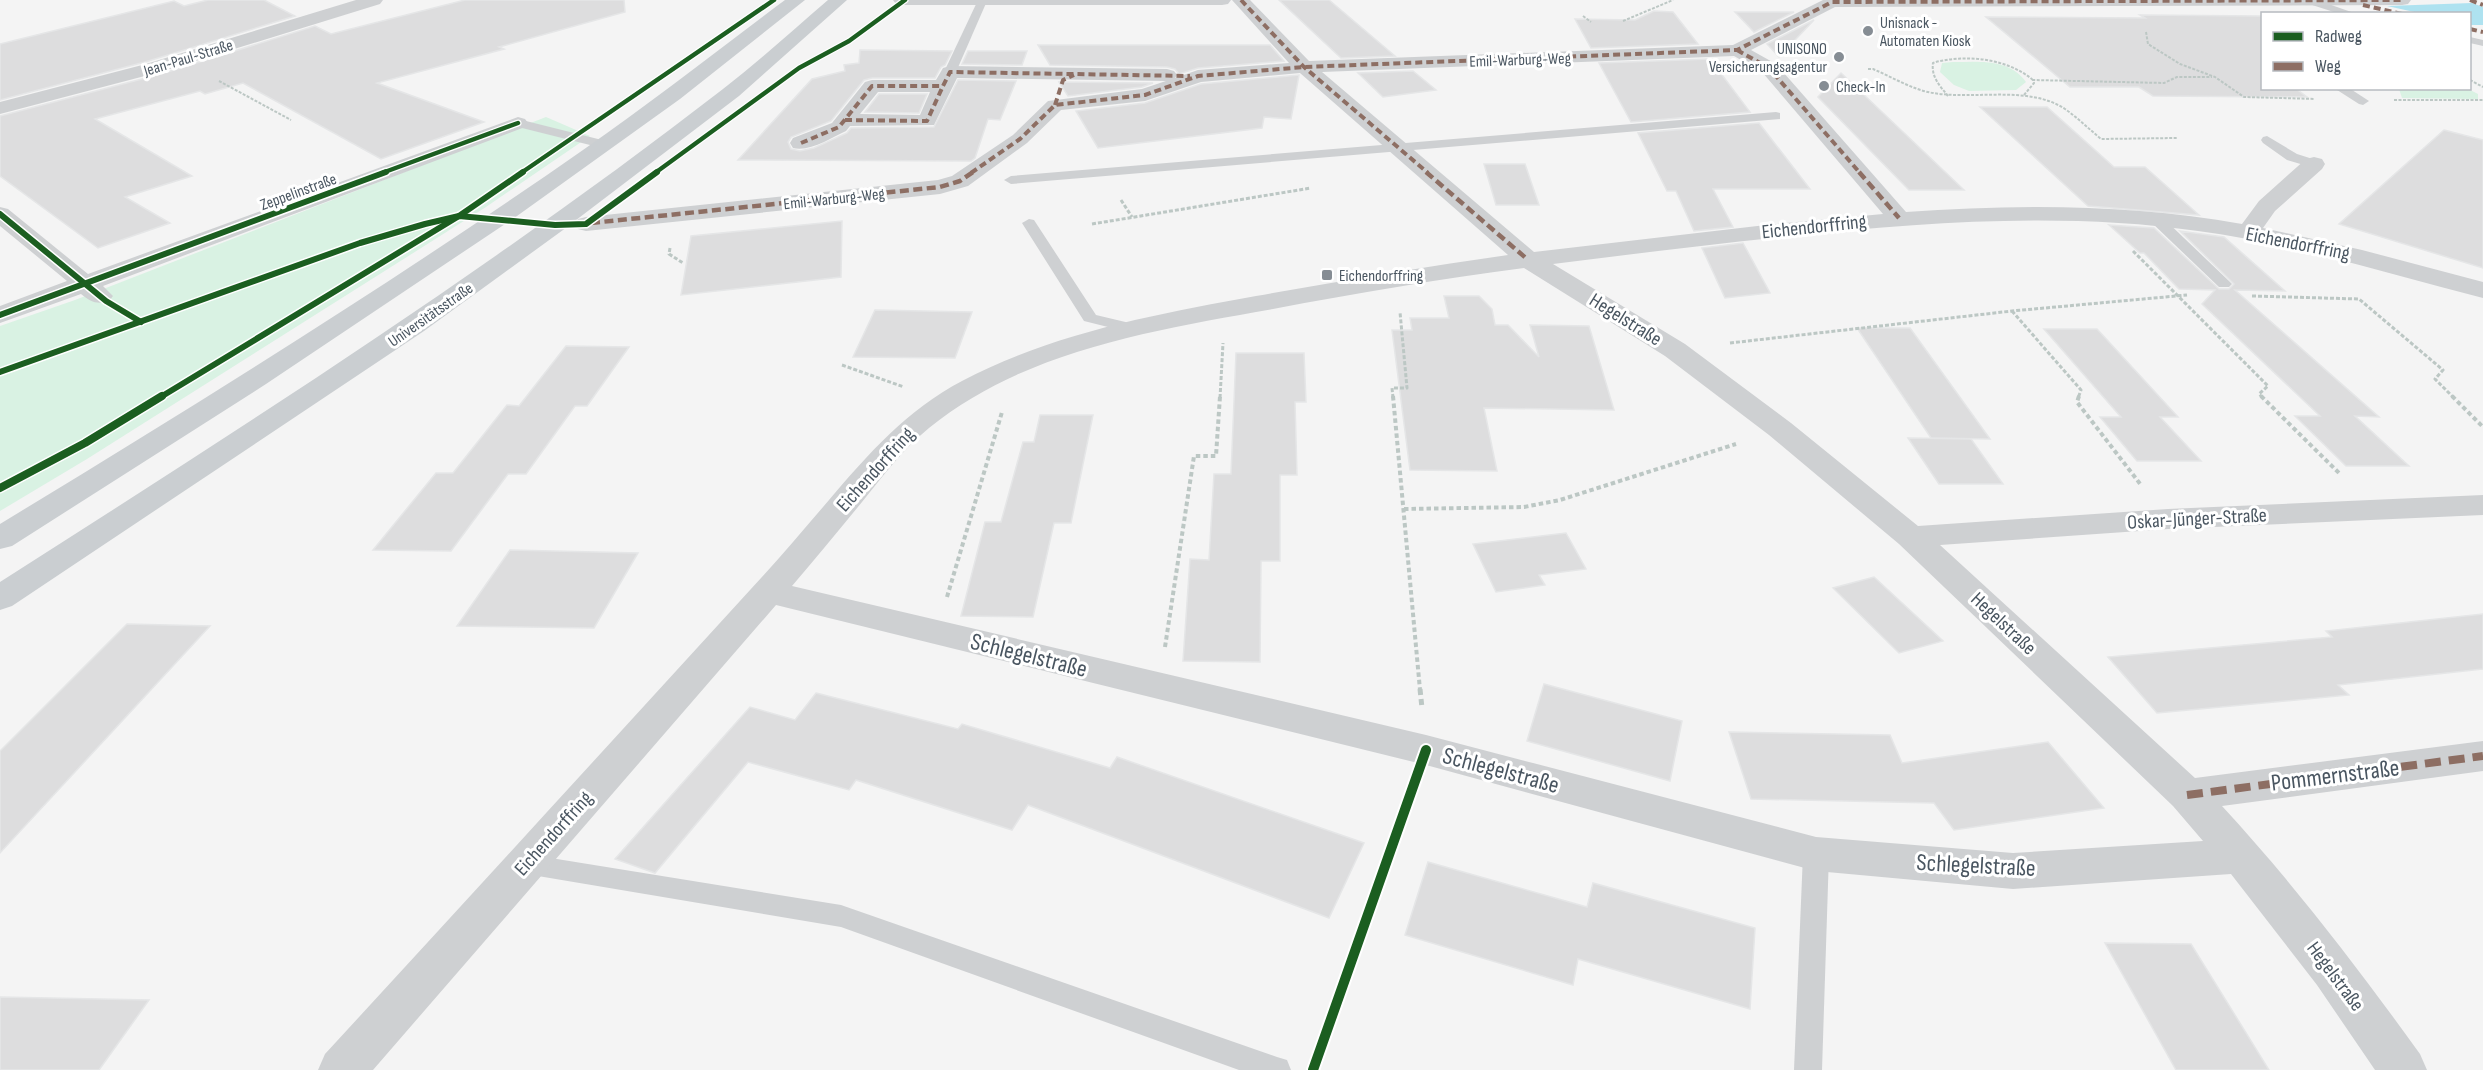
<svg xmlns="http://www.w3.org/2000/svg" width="2483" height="1070" font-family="'Sofia Sans Condensed',sans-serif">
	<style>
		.green { fill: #d9f2e3 }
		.water { fill: #aee2f0 }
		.building { fill: #ddddde; stroke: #e5e6e7; stroke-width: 1.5 }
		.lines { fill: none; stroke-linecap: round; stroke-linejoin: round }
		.path-far3 { stroke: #bcc7c4; stroke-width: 2; stroke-dasharray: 3 1.5; stroke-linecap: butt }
		.path-far2 { stroke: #bcc7c4; stroke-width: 3; stroke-dasharray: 4 2; stroke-linecap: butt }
		.path-far1 { stroke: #bcc7c4; stroke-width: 4; stroke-dasharray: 4.5 3; stroke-linecap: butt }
		.path { stroke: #bcc7c4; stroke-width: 5; stroke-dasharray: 6 4; stroke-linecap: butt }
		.lane { fill: #ced0d2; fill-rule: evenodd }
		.street { fill: #ced0d2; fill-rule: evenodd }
		.primary { fill: #caced1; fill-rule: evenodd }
		.quiet-far2 { stroke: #8d6e63; stroke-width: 4; stroke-dasharray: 7 4; stroke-linecap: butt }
		.quiet-far1 { stroke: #8d6e63; stroke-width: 4.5; stroke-dasharray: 9 4.5; stroke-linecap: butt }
		.quiet { stroke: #8d6e63; stroke-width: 8; stroke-dasharray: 16 8; stroke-linecap: butt }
		.cycleway-far3-casing { stroke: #fff; stroke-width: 7 }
		.cycleway-far2-casing { stroke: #fff; stroke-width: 9 }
		.cycleway-far1-casing { stroke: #fff; stroke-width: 11 }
		.cycleway-casing { stroke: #fff; stroke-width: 14 }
		.cycleway-far3 { stroke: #1b5e20; stroke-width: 4.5 }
		.cycleway-far2 { stroke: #1b5e20; stroke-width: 6 }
		.cycleway-far1 { stroke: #1b5e20; stroke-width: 8 }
		.cycleway { stroke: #1b5e20; stroke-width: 10 }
		.poi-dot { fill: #868d94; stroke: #fff; stroke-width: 2 }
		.labels { text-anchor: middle; stroke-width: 6; stroke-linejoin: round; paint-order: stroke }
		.far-poi-label { font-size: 16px; fill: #4a5661; stroke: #fff; text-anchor: start }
		.far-street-label { font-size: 16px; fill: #4a5661; stroke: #fff }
		.street-label { font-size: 20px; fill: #4a5661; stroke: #fff }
		.near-street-label { font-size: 24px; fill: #4a5661; stroke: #fff }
	</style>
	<rect width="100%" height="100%" fill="#f4f4f4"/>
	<g class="green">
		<path d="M1953 62C1979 62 2009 58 2026 82L2016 90 1969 91 1954 85 1940 72 1942 63Z"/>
		<polygon points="2399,89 2468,89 2478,94 2478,99 2402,98"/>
		<polygon points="546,117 590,136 486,207 87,459 0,511 0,326 75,300"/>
	</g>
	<polygon class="water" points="2472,3 2483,7 2483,25 2470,25 2470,14 2419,13 2387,6"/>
	<g class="building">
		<polygon points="208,0 264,0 295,16 145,62 0,100 0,44 174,1 184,6"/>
		<polygon points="465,0 624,0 625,12 499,47 504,49 377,83 484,122 381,159 243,83 205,94 200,91 95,119 192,176 125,197 170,223 98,248 0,176 0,116 161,74 315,26 331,34"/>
		<polygon points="1279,0 1329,0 1395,56 1341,58"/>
		<polygon points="1654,11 1673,12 1698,44 1591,48 1575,19 1635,20"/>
		<polygon points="1735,12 1794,12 1754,32"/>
		<polygon points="2140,15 2262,16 2262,88 2295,88 2307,97 2153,96 2139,87 2070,87 1986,17 2145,18"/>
		<polygon points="1814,20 1779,57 1767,44"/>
		<polygon points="1038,45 1270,45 1284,61 1198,68 1179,74 1175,69 1167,67 1050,65"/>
		<polygon points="860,50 952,51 945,65 941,67 935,78 872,78 864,80 831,121 791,137 788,142 791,149 800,151 814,148 847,133 851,128 934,127 958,80 1016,81 1000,120 988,119 975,158 971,161 738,160 812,79 845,71 844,65 859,63"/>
		<polygon points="968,51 1027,51 1022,65 962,64"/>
		<polygon points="1710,59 1750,112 1631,122 1599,63"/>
		<polygon points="1413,71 1436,90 1383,97 1358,73"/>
		<polygon points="1841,73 1964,190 1909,190 1818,97"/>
		<polygon points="1299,75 1291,119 1264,117 1262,128 1098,148 1076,111 1145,103 1201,84"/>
		<polygon points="1059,82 1153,83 1142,87 1068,96"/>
		<polygon points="879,94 927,94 919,113 865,112"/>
		<polygon points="1980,107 2047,107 2114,167 2145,167 2199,215 2088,206"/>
		<polygon points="1759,123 1810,189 1713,189 1733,227 1694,231 1676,191 1667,191 1638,133"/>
		<polygon points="2444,130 2483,140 2483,268 2339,224"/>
		<polygon points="1484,164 1525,164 1539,205 1496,205"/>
		<polygon points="842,221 841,277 681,295 691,236"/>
		<polygon points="2109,225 2154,228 2219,289 2229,289 2234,284 2180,231 2224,237 2285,291 2235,290 2379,417 2355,416 2409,466 2346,466 2295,416 2320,416 2202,304 2215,290 2179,289 2144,253 2140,253"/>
		<polygon points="1743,243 1770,293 1725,298 1702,248"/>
		<polygon points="1444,296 1479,296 1492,309 1495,325 1508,325 1539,357 1530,325 1589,326 1614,410 1484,408 1497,471 1410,470 1392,330 1412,330 1410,318 1449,318"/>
		<polygon points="875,310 972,312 955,358 853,357"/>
		<polygon points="1857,328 1910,328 1990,439 1931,438"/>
		<polygon points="2044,329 2097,329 2178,417 2160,417 2201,461 2137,461 2100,417 2121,417"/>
		<polygon points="566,346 629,347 587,406 575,406 526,474 508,474 451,551 373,550 436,473 453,473 507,405 519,406"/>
		<polygon points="1236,353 1304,353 1306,402 1295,402 1297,475 1280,475 1280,561 1261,561 1260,662 1183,661 1190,559 1209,560 1214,474 1231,474"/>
		<polygon points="1040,415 1093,415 1071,523 1054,523 1033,617 961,616 985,522 1001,522 1023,442 1034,442"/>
		<polygon points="1908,438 1971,439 2003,484 1939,484"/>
		<polygon points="1566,533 1586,569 1539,575 1545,585 1496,592 1473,544"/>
		<polygon points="510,550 638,553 594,628 457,626"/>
		<polygon points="1874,577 1943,641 1899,653 1833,588"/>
		<polygon points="2483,614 2483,669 2338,685 2349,695 2157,713 2108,657 2332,637 2326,631"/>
		<polygon points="127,624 210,626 0,853 0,751"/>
		<polygon points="1544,684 1682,721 1670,781 1527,741"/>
		<polygon points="816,693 958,729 962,724 1110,768 1117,757 1364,843 1329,918 1028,805 1012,830 856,780 849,790 748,762 655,873 615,859 750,707 795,720"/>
		<polygon points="1729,732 1890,735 1902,763 2048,742 2104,808 1954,830 1934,803 1751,799"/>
		<polygon points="1428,862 1587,907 1593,883 1755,928 1750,1009 1578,959 1573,985 1405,935"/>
		<polygon points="2105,943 2191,944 2269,1070 2176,1070"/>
		<polygon points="0,997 149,1000 99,1070 0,1070"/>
	</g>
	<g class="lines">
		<g class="path-far3">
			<polyline points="1583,16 1591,22"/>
			<polyline points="1623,21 1673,0"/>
			<polyline points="2146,32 2148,44 2180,64 2215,77 2244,97 2315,99"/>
			<path d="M1868 69H1873C1892 77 1913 90 1933 93 1975 100 2029 85 2065 109 2078 118 2089 129 2101 139L2177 138"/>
			<polyline points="2470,80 2483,87"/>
			<polyline points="219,81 291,120"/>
			<polyline points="2024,95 2034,83 2033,80 2164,83 2177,77 2212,77"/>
			<path d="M1948 96C1940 86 1931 77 1933 63L1936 62C1968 54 2008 59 2033 80"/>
			<polyline points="2394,100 2483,100"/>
		</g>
		<g class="path-far2">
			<polyline points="1121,200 1132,217"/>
			<polyline points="1092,224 1311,188"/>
			<polyline points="670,248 669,254 683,263"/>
			<polyline points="2133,251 2268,386 2259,394 2263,398"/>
			<polyline points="2252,296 2359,299 2443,370 2435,379 2454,398"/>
			<polyline points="2012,311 2081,390 2078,398"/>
			<polyline points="1730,343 2012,311 2187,295"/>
			<polyline points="842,365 904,387"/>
			<polyline points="1220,398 1223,343"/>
			<polyline points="1393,398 1392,388 1407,388 1400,312"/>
		</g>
		<g class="path-far1">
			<polyline points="1393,396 1420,690"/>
			<polyline points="2079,396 2077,402 2141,485"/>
			<polyline points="2261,396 2340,474"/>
			<polyline points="2452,396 2483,427"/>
			<polyline points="1404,509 1524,507 1560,500 1736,444"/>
			<polyline points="947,597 1002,412"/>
			<polyline points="1165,647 1194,456 1216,456 1220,396"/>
		</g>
		<polyline class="path" points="1420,689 1422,708"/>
		<g class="lane">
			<polygon points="978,0 987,1 956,72 954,74 946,74 944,72"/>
			<polygon points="2306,0 2317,0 2357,14 2340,14 2306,3"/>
			<polygon points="2470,37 2483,40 2483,46 2470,43"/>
			<polygon points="2334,88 2349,88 2369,101 2363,105 2359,104"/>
			<polygon points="1776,112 1780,113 1780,119 1011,184 1004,180 1011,176"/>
			<polygon points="518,119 606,141 608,144 602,148 514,126 512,123"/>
			<polygon points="2267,136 2297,154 2319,161 2320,164 2314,168 2287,160 2263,143 2261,140 2263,137"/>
			<polygon points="2156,215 2161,216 2229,281 2232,284 2229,287 2219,287 2151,222 2149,219"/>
			<polygon points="1029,219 1034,220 1096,315 1138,325 1140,328 1138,331 1132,333 1084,321 1022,223"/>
			<polygon points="1816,844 1825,847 1829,854 1822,1070 1794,1070 1803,854 1807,847"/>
			<polygon points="526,854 841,905 1277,1057 1287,1060 1291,1070 1239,1070 841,927 526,874 517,871 513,864 517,857"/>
		</g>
		<g class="street">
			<polygon points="356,0 383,0 380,4 160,72 0,114 0,102 146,64"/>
			<polygon points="893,0 1231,0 1228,4 1222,5 902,5 896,4"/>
			<path d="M1232 0H1250L1309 61 1733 45 1823 0H2411L2408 4 2402 5 1835 7 1751 50 1776 64 1906 212C2018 204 2132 204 2242 224L2259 201 2306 159 2314 157 2322 159 2325 164 2322 169 2275 211 2263 228 2362 250 2483 282V298C2388 274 2295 244 2198 231 2064 212 1927 222 1792 236 1713 244 1633 254 1553 264L1685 344 1791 423 1918 526 2168 509 2483 495V515L2168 529 1940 545 2195 778 2483 741V771L2222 806C2294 884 2358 968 2420 1054L2427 1070H2375L2317 985 2231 874 2013 889 1816 871 1426 765 776 605 373 1070H318L325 1054C464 903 602 752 740 601 771 568 800 534 829 500 869 453 907 410 962 381 1053 333 1157 314 1256 296 1340 281 1424 267 1508 255L1300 73 1201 82 1145 101 1061 110 1027 143 968 186 940 194 586 231 578 229 574 224 578 219 586 217 938 180 952 176 1013 135 1048 101 1142 89 1166 81 957 78 934 125 850 126 846 131C831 138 810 152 793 148L790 143 793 138 832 123 865 82 872 80H936L943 68 950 66 1167 69 1174 71 1177 75 1175 78 1198 70 1289 63ZM1734 56 1762 72 1883 214 1766 225 1534 252 1322 72ZM878 92H930L920 115 860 114ZM1524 268 1665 356 1769 435 1899 544 2173 806 2203 841 2013 853 1816 837 1426 735 792 586C816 558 839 530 862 502 883 476 903 449 929 428 1025 350 1155 330 1273 309 1357 293 1440 279 1524 268Z"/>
			<path d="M518 117 525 119 528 123 525 127 103 286 113 296 109 301C97 305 91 302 81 294L0 323V306L67 281 0 226V207L8 209 88 274Z"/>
		</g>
		<g class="primary">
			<path d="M785 0H805L680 99 517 216 266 384 12 546 0 549V524C197 404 394 282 583 150 652 102 718 50 785 0Z"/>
			<path d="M828 0H847L739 96 563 230 424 331 12 606 0 610V582C246 425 492 268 723 89 759 61 793 30 828 0Z"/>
		</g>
		<g class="quiet-far2">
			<polyline points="1241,0 1304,67 1428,173"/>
			<polyline points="2470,0 2483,5"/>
			<polyline points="2363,5 2402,14"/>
			<polyline points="2470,29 2483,32"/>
			<polyline points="1737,50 1769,68 1860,173"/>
			<polyline points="1055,105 1063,80 1074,75"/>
			<polyline points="845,120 927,121 943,86"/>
			<polyline points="801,143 839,127 872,86 943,86 950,72 1190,76"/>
			<polyline points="971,173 1020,139 1055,105 1145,95 1198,76 1304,67 1737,50 1832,2 2402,0"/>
		</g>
		<g class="quiet-far1">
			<polyline points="1426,172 1527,259"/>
			<polyline points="1859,172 1899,218"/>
			<polyline points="591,223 940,187 960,181 973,172"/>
		</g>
		<polyline class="quiet" points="2187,795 2483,756"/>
		<defs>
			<g id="cycleway-far3">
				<polyline points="382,173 518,123"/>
				<polyline points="521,173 774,0"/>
				<polyline points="655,173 799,68 849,41 905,0"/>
			</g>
			<g id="cycleway-far2">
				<polyline points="0,214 106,301 141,322"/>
				<polyline points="0,315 386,172"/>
				<polyline points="0,372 360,243 425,224 459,216 555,225 586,224 657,172"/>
				<polyline points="159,398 459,216 523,172"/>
			</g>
			<polyline id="cycleway-far1" points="0,488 85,443 162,396"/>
			<polyline id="cycleway" points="1313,1070 1426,750"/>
		</defs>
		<use href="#cycleway-far3" class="cycleway-far3-casing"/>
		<use href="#cycleway-far2" class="cycleway-far2-casing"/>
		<use href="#cycleway-far1" class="cycleway-far1-casing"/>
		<use href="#cycleway" class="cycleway-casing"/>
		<use href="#cycleway-far3" class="cycleway-far3"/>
		<use href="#cycleway-far2" class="cycleway-far2"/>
		<use href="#cycleway-far1" class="cycleway-far1"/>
		<use href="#cycleway" class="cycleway"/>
	</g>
	<g class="poi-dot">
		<circle cx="1868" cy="31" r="6"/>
		<circle cx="1839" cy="57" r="6"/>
		<circle cx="1824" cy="86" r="6"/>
		<rect x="1321" y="269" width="12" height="12" rx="3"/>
	</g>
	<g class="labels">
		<g class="far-poi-label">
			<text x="1880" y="28">Unisnack -<tspan x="1880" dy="18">Automaten Kiosk</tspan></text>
			<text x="1827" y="54" text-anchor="end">UNISONO<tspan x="1827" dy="18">Versicherungsagentur</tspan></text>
			<text x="1836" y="92">Check-In</text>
			<text x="1339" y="281">Eichendorffring</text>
		</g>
		<g class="far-street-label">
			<text transform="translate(188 57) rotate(-17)" y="6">Jean-Paul-Straße</text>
			<text transform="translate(1520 59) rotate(-2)" y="6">Emil-Warburg-Weg</text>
			<text transform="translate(298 191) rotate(-20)" y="6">Zeppelinstraße</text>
			<text transform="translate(834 198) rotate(-6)" y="6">Emil-Warburg-Weg</text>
			<text transform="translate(430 314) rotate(-35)" y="6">Universitätsstraße</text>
		</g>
		<g class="street-label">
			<text transform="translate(1814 226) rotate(-6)" y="7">Eichendorffring</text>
			<text transform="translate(2298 243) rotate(11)" y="7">Eichendorffring</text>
			<text transform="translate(1626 319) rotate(32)" y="7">Hegelstraße</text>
			<text transform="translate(875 469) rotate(-48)" y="7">Eichendorffring</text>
			<text transform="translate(2197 518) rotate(-3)" y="7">Oskar-Jünger-Straße</text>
			<text transform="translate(2004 623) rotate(43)" y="7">Hegelstraße</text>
			<text transform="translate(553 833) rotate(-48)" y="7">Eichendorffring</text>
			<text transform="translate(2336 976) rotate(53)" y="7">Hegelstraße</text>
		</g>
		<g class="near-street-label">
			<text transform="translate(1029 655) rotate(14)" y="8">Schlegelstraße</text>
			<text transform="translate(1501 770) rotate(15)" y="8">Schlegelstraße</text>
			<text transform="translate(2335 775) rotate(-7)" y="8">Pommernstraße</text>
			<text transform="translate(1976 865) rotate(3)" y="8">Schlegelstraße</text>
		</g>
	</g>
	<rect x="2261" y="12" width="210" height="78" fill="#ffffff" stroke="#b7bbc0" stroke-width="1.5"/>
	<rect x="2273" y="32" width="30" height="9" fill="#1b5e20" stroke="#b7bbc0" stroke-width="1.5"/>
	<text x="2315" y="42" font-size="18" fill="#4a5661">Radweg</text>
	<rect x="2273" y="62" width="30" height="9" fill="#8d6e63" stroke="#b7bbc0" stroke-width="1.5"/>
	<text x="2315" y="72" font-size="18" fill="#4a5661">Weg</text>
</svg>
